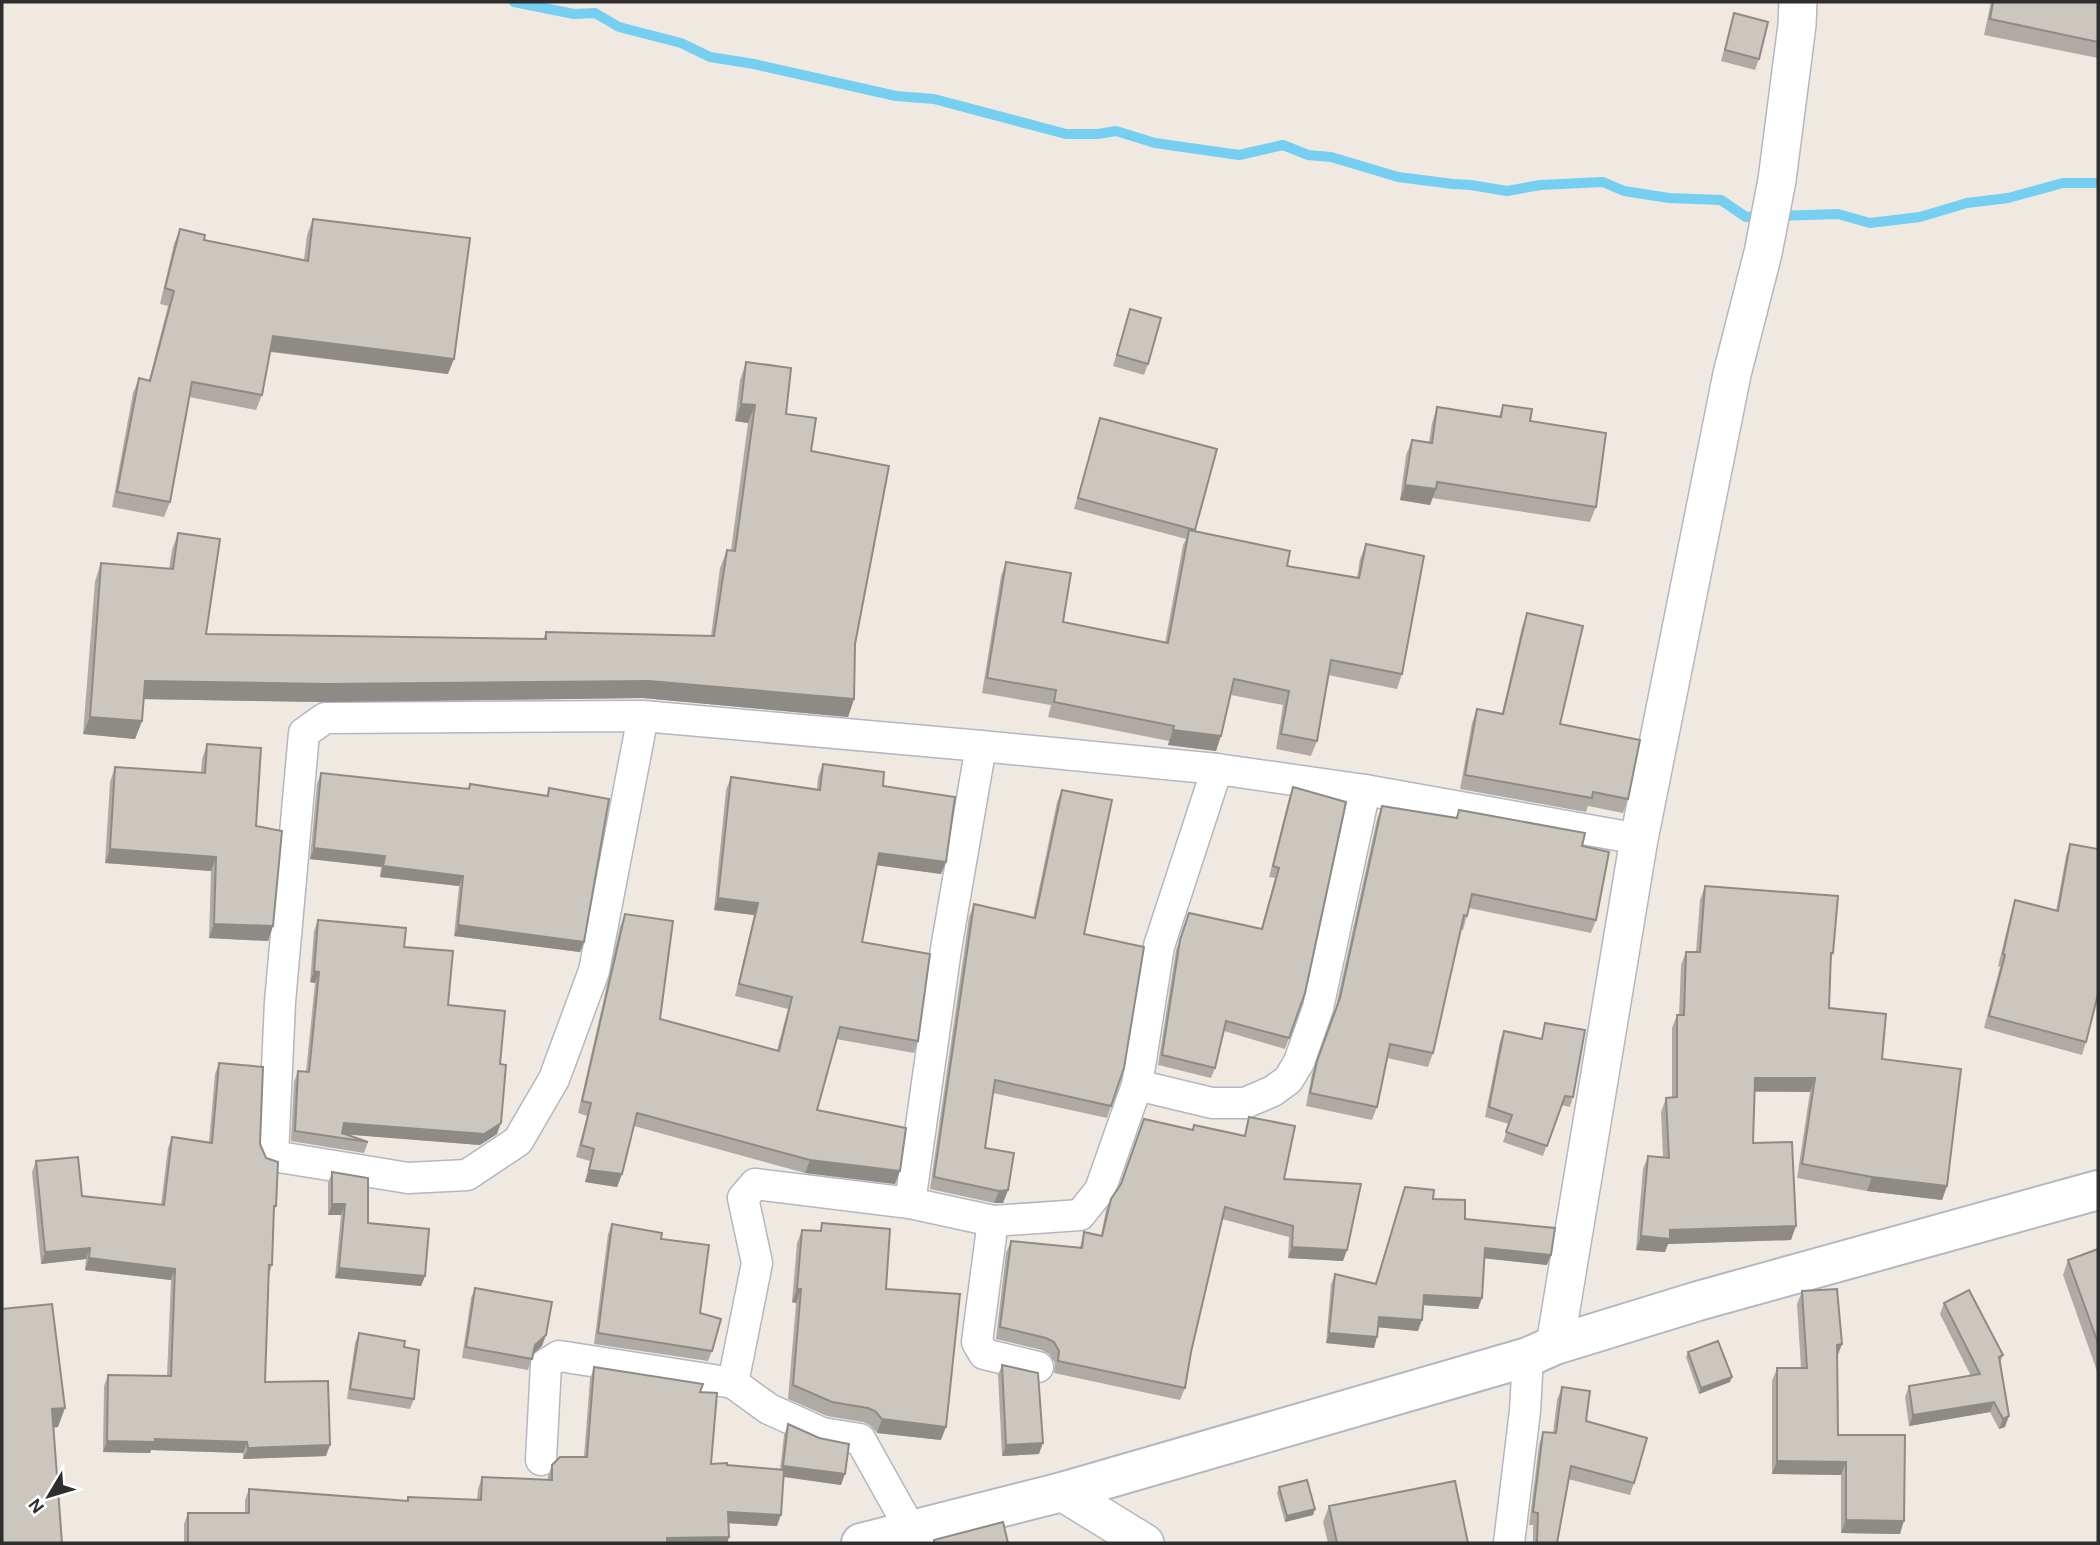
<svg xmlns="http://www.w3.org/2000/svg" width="2100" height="1545" font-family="Karla,sans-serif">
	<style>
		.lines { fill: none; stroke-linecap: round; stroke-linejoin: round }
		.stream { stroke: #75cff0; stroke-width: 10 }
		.minor-casing { stroke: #b4b7c1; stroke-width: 33 }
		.tertiary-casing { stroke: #b4b7c1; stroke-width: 40 }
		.secondary-casing { stroke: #b4b7c1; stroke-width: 42 }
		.minor { stroke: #fff; stroke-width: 30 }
		.tertiary { stroke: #fff; stroke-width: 37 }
		.secondary { stroke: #fff; stroke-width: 38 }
		.wall { fill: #afaba4 }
		.shaded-wall { fill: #8e8b86 }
		.building { fill: #cbc7bf; stroke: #8e8b86; stroke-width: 2 }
	</style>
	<rect width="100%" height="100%" fill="#efe9e1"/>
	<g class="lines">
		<polyline class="stream" points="514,2 574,14 595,13 619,27 681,43 710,57 754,64 896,96 934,99 1066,134 1098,134 1116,131 1155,143 1239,155 1283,145 1308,155 1331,157 1398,177 1453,184 1471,185 1507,191 1540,185 1603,182 1624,191 1669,198 1721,200 1746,217 1838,214 1870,223 1920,217 1967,203 2008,198 2063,183 2098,183"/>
		<defs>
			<g id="minor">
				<polyline points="643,716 594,971 554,1079 518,1141 467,1175 408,1178 273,1156 280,1002 304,733 325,718 643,716 981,746 1217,769 1365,790 1639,839"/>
				<polyline points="1137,1085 1212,1103 1245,1103 1273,1091 1288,1080 1299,1062 1318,1008 1365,790"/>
				<polyline points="910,1203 993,1221 1080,1215 1100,1190 1137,1085 1159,946 1217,769"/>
				<polyline points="993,1221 977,1342 984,1354 1038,1367"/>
				<polyline points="733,1383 757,1263 743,1198 755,1184 910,1203 946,949 981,746"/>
				<polyline points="541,1460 546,1364 559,1356 733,1383 769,1409 822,1433 860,1439 911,1530"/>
				<polyline points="1509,1543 1525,1411 1528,1357"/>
			</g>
			<g id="tertiary">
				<polyline points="1555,1345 1639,839 1732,374 1763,253 1777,180 1797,25 1798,2"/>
				<polyline points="1062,1492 1145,1543"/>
			</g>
			<polyline id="secondary" points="861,1543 1062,1492 1528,1357 1555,1345 1698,1301 2098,1190"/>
		</defs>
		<use href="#minor" class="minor-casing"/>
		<use href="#tertiary" class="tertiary-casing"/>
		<use href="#secondary" class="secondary-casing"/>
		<use href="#minor" class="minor"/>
		<use href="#tertiary" class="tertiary"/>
		<use href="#secondary" class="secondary"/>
	</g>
	<g class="wall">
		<polygon points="1991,2 2098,2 2098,58 1984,35"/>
		<polygon points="1734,13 1759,59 1755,70 1721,61"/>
		<polygon points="313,219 448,374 270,352 262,395 256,410 189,397 170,502 164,517 112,507 133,393 139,378 149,380 168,306 160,304 174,244 180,229 204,240 304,260 307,235"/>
		<polygon points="1130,309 1148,364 1144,375 1113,366"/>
		<polygon points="746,362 786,414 811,451 855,644 854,699 848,717 643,698 321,702 144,699 142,721 135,739 83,734 95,581 101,563 169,569 172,550 178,533 206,634 543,639 546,632 711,636 720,568 727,550 731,550 748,423 735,421 740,380"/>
		<polygon points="1503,405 1530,421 1596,507 1590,522 1432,498 1430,505 1400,500 1406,455 1412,440 1429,442 1432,423 1437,407 1499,416"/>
		<polygon points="1100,418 1217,449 1195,531 1287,566 1357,578 1360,559 1366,544 1402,674 1397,689 1328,675 1317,741 1311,756 1276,749 1283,705 1231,695 1216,751 1168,745 1169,741 1048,717 1051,705 982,693 1001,576 1006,562 1063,622 1165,643 1183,545 1186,539 1074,509"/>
		<polygon points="1527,613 1560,724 1628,799 1623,813 1588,806 1586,812 1460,789 1472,723 1477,709 1502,713 1522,627"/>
		<polygon points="207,744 256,826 273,926 268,941 209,938 211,871 105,863 110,782 115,767 201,773 202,759"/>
		<polygon points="823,764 883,786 941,874 877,865 862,942 918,1041 914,1053 836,1039 817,1110 900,1171 895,1184 805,1173 634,1126 622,1174 617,1187 585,1182 590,1161 576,1157 587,1116 578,1113 620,927 625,914 660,1019 777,1050 788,1009 735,996 754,915 714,910 726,790 731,777 817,789 818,777"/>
		<polygon points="321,773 468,789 470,784 546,796 549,788 584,942 580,952 454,936 459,886 380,877 381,867 310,859 317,784"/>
		<polygon points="1293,787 1305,993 1285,1049 1224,1031 1215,1068 1211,1078 1158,1065 1176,950 1189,913 1261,929 1275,878 1269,877 1289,798"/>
		<polygon points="1062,790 1084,934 1124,1068 1107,1118 993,1093 985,1148 1008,1190 1003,1203 994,1203 930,1189 969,917 974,904 1033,918 1057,802"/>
		<polygon points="1382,806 1456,818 1459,810 1582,846 1596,920 1591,933 1469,908 1463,930 1460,929 1433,1053 1428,1067 1387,1058 1377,1107 1372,1120 1306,1106 1312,1074 1335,1011 1377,819"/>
		<polygon points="2070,844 2086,1042 2082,1055 1984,1028 2000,967 1998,966 2011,913 2015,900 2056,911 2066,856"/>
		<polygon points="1705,886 1833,953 1831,960 1829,1008 1882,1059 1947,1186 1942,1200 1867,1191 1797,1178 1810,1092 1755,1092 1753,1143 1791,1240 1668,1244 1665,1252 1636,1250 1643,1169 1648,1156 1663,1157 1661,1112 1666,1098 1672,1097 1672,1028 1677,1015 1679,1015 1681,965 1686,952 1696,952 1700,900"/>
		<polygon points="318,920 404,947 448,1005 500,1064 497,1134 480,1145 345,1134 368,1142 364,1153 291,1141 294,1082 298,1071 306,1072 315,983 310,982 314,931"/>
		<polygon points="1545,1023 1573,1097 1570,1107 1561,1105 1543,1156 1503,1142 1509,1124 1485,1117 1500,1041 1504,1031 1541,1039"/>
		<polygon points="219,1063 260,1144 276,1206 273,1213 272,1265 269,1275 265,1382 326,1456 243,1459 243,1453 151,1450 150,1453 103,1452 104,1386 108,1375 167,1376 171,1280 85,1270 86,1259 41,1264 32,1172 36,1161 82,1196 161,1205 168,1148 172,1137 209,1142 215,1074"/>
		<polygon points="1249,1117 1284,1179 1343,1261 1288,1258 1289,1237 1222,1219 1191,1352 1185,1388 1180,1400 1054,1373 1055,1363 1049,1354 1042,1350 996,1339 1006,1253 1011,1241 1080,1247 1084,1232 1101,1235 1106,1210 1111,1199 1192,1130 1194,1125 1244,1136"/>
		<polygon points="332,1172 368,1223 425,1276 421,1286 335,1278 341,1215 328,1215 328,1183"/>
		<polygon points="1405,1187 1433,1199 1465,1219 1547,1265 1484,1258 1478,1309 1423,1305 1418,1331 1378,1327 1374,1348 1326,1343 1331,1284 1335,1274 1375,1284"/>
		<polygon points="822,1223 886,1289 941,1440 877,1433 870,1425 863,1422 827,1416 788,1399 796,1303 792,1302 797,1243 802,1230 820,1231"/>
		<polygon points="612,1224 661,1239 700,1313 712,1351 708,1361 594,1344 608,1234"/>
		<polygon points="2098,1249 2098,1370 2097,1371 2063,1275 2068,1260"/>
		<polygon points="475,1288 542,1346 533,1354 528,1370 462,1358 471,1298"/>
		<polygon points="1802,1291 1842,1344 1837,1356 1838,1435 1900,1534 1841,1533 1841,1475 1772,1474 1772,1381 1777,1368 1801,1368 1797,1304"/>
		<polygon points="1944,1303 2003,1355 2000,1363 2005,1427 1999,1429 1990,1412 1909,1426 1905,1397 1909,1386 1971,1376 1940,1314"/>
		<polygon points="359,1333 404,1347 414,1399 410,1409 347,1399 355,1343"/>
		<polygon points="1688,1352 1730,1382 1699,1394 1686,1357"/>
		<polygon points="1002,1365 1039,1454 1002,1456 998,1375"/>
		<polygon points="594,1367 700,1392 711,1464 780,1470 784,1435 788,1424 841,1485 783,1477 777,1526 729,1523 729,1537 727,1543 184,1543 184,1524 188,1513 245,1513 245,1500 249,1489 406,1501 408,1497 477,1500 478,1489 482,1477 548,1480 548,1476 552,1465 584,1457 590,1379"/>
		<polygon points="1562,1387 1586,1421 1634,1483 1630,1495 1568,1479 1557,1543 1533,1543 1533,1525 1529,1525 1539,1445 1543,1432 1553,1433 1557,1400"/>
		<polygon points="1279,1487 1315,1509 1313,1515 1285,1522 1277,1493"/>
		<polygon points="1329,1506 1468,1543 1328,1543 1323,1522"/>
	</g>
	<g class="shaded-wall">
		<polygon points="273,336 454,359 448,374 268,351"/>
		<polygon points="741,404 755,405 748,423 735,421"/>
		<polygon points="1405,485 1436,489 1430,505 1400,500"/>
		<polygon points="145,681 649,681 854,699 848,717 643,698 321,702 138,699"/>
		<polygon points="90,717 142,721 135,739 83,734"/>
		<polygon points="1173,730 1221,736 1216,751 1168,745"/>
		<polygon points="314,848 385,856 381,867 310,859"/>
		<polygon points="110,849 216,857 211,871 105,863"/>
		<polygon points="879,853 946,862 941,874 875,865"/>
		<polygon points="383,866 463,876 459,886 380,877"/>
		<polygon points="718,898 758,903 754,915 714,910"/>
		<polygon points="214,924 273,926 268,941 209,938"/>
		<polygon points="458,925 584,942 580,952 454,936"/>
		<polygon points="314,971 319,972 315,983 310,982"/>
		<polygon points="1755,1078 1815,1078 1810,1092 1750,1091"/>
		<polygon points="344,1123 501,1123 497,1134 480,1145 340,1134"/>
		<polygon points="810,1160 900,1171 895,1184 805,1173"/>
		<polygon points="589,1170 622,1174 617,1187 585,1182"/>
		<polygon points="1872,1177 1947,1186 1942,1200 1867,1191"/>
		<polygon points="1008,1190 1003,1203 994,1203 999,1191"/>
		<polygon points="332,1204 345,1204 341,1215 328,1215"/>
		<polygon points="1796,1226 1791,1240 1668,1244 1665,1252 1636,1250 1641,1236 1670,1230"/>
		<polygon points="1292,1247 1347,1250 1343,1261 1288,1258"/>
		<polygon points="90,1248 86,1259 41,1264 45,1252"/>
		<polygon points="1485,1248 1551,1255 1547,1265 1481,1258"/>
		<polygon points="89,1258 175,1269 171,1280 85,1270"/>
		<polygon points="339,1268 425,1276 421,1286 335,1278"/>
		<polygon points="797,1289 801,1289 796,1303 792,1302"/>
		<polygon points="1424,1295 1482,1298 1478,1309 1421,1305"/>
		<polygon points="1379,1317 1422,1320 1418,1331 1375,1327"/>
		<polygon points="1329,1333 1377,1337 1374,1348 1326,1343"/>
		<polygon points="546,1335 542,1346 531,1356 535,1345"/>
		<polygon points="1842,1344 1837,1357 1837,1345"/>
		<polygon points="1732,1377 1730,1382 1699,1394 1701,1388"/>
		<polygon points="1994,1402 1990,1412 1909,1426 1913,1415"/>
		<polygon points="65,1408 58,1427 44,1429 52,1409"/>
		<polygon points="2009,1416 2005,1427 1999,1429 2003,1419"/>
		<polygon points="882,1419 946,1427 941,1440 877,1433"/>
		<polygon points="155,1439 247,1442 243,1453 151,1450 150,1453 103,1452 107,1441"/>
		<polygon points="1043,1443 1039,1454 1002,1456 1006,1445"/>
		<polygon points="330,1445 326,1456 243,1459 248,1448"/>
		<polygon points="1777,1461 1846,1462 1841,1475 1772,1474"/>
		<polygon points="783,1466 845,1474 841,1485 779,1476"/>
		<polygon points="1315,1509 1313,1515 1285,1522 1287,1516"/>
		<polygon points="728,1512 781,1515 777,1526 724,1523"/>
		<polygon points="1846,1520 1904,1521 1900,1534 1841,1533"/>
		<polygon points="729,1537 727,1543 665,1543 667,1538"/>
	</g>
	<g class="building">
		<polygon points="1993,2 2098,2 2098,42 1990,19"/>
		<polygon points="1734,13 1768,22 1759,59 1725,50"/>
		<polygon points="313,219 470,238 454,359 273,336 262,395 192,382 170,502 117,492 139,378 150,381 174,291 165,288 180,229 205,235 204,240 308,261"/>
		<polygon points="1130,309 1161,318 1148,364 1117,355"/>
		<polygon points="746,362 791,368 786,414 816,418 811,451 889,466 855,644 854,699 649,681 327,684 145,681 142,721 90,717 101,563 173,569 178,533 220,539 206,634 546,639 546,632 714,636 727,550 735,551 755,405 741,404"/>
		<polygon points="1503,405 1532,409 1530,421 1606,433 1596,507 1437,482 1436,489 1405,485 1412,440 1432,443 1437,407 1501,417"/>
		<polygon points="1100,418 1217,449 1195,530 1078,498"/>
		<polygon points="1189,530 1290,551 1287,566 1359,578 1366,544 1424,556 1402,674 1331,660 1317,741 1281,734 1289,691 1234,679 1221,736 1173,730 1174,726 1054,702 1056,690 987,678 1006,562 1071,573 1063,622 1168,643"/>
		<polygon points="1527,613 1583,626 1560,724 1640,740 1628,799 1593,792 1592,798 1465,775 1477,709 1503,714"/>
		<polygon points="207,744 261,748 256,826 282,831 273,926 214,924 216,857 110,849 115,767 205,773"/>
		<polygon points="823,764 884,772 883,786 955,797 946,862 879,853 862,942 930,954 918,1041 840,1027 817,1110 906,1128 900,1171 810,1160 637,1113 622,1174 589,1170 594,1149 581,1145 591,1103 582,1101 625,914 673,921 660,1019 779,1051 792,997 739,984 758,903 718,898 731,777 820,790"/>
		<polygon points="321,773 469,789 470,784 548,796 549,788 609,799 584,942 458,925 463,876 383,866 385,856 314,848"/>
		<polygon points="1293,787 1346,802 1305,993 1289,1038 1226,1021 1215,1068 1162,1055 1180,940 1189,913 1262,929 1279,868 1273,866"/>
		<polygon points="1062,790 1112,800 1084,934 1144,947 1124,1068 1111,1106 995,1080 985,1148 1014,1153 1008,1190 999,1191 934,1177 974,904 1035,918"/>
		<polygon points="1382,806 1457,818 1459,810 1585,833 1582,846 1609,852 1596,920 1472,894 1467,916 1464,915 1433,1053 1390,1044 1377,1107 1310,1093 1317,1061 1340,998"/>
		<polygon points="2070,844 2098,849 2098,994 2086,1042 1989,1016 2005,955 2003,954 2015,900 2058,911"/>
		<polygon points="1705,886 1838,896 1833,953 1831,953 1829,1008 1886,1014 1882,1059 1961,1069 1947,1186 1872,1177 1802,1164 1815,1078 1755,1078 1753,1143 1792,1142 1796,1226 1670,1230 1670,1239 1641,1236 1648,1156 1669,1158 1666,1098 1677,1097 1677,1015 1684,1015 1686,952 1700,952"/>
		<polygon points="318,920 406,928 404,947 453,951 448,1005 505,1011 500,1064 506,1065 501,1123 484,1134 344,1123 342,1133 368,1142 295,1131 298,1071 309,1072 319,972 314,971"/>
		<polygon points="1545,1023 1585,1030 1573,1097 1565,1096 1547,1146 1506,1132 1512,1115 1489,1107 1504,1031 1542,1039"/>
		<polygon points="219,1063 263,1067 260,1144 266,1158 278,1162 276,1206 274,1206 272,1265 269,1265 265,1382 328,1381 330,1445 248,1448 247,1442 155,1439 155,1442 107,1441 108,1375 171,1376 175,1269 89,1258 90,1248 45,1252 36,1161 78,1157 82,1196 164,1205 172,1137 212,1143"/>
		<polygon points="1249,1117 1295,1126 1284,1179 1361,1184 1347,1250 1292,1247 1293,1226 1225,1207 1191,1352 1185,1388 1058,1361 1059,1351 1054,1342 1046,1338 1000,1327 1011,1241 1082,1248 1084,1232 1102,1236 1111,1199 1121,1184 1144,1119 1193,1130 1194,1125 1245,1136"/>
		<polygon points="332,1172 368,1178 368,1223 429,1229 425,1276 339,1268 345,1204 332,1204"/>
		<polygon points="1405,1187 1434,1190 1433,1199 1465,1200 1465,1219 1555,1228 1551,1255 1485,1248 1482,1298 1424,1295 1422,1320 1379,1317 1377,1337 1329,1333 1335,1274 1376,1284"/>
		<polygon points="822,1223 890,1229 886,1289 960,1294 946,1427 882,1419 875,1411 868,1408 832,1402 793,1385 801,1289 797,1289 802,1230 821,1231"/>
		<polygon points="612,1224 662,1233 661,1239 709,1245 700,1313 721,1319 712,1351 598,1333"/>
		<polygon points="2098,1249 2098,1343 2068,1260"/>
		<polygon points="475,1288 552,1302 546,1335 535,1345 532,1359 466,1347"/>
		<polygon points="1837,1289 1842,1344 1837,1345 1838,1435 1905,1435 1904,1521 1846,1520 1846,1462 1777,1461 1777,1368 1807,1368 1802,1291"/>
		<polygon points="1969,1290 2003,1355 1999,1357 2009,1416 2003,1419 1994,1402 1913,1415 1909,1386 1980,1374 1944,1303"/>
		<polygon points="52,1304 65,1408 52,1409 62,1543 2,1543 2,1309"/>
		<polygon points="359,1333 405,1341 404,1347 419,1350 414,1399 350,1389"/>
		<polygon points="1718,1341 1732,1377 1701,1388 1688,1352"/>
		<polygon points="1002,1365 1038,1373 1043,1443 1006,1445"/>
		<polygon points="594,1367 703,1384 700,1392 717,1393 711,1464 727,1463 727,1465 784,1470 781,1515 728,1512 729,1537 667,1538 667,1543 188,1543 188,1513 249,1513 249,1489 408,1501 408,1497 481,1500 482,1477 552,1480 552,1465 560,1457 587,1457"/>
		<polygon points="1562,1387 1590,1391 1586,1421 1647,1438 1634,1483 1571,1466 1557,1543 1537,1543 1538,1513 1533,1512 1543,1432 1556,1433"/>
		<polygon points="788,1424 819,1438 849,1444 845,1474 783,1466"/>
		<polygon points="1307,1480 1315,1509 1287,1516 1279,1487"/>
		<polygon points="1455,1481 1468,1543 1337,1543 1329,1506"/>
		<polygon points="1003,1522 1008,1543 934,1543 934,1540"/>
	</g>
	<rect width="2100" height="1545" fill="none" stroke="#2e2e2e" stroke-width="7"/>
	<g transform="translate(49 1496) rotate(232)" stroke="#ffffff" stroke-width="5" paint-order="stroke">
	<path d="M0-5L12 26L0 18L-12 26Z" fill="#2e2e2e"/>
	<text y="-10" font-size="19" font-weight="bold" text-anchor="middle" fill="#2e2e2e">N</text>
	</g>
</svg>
